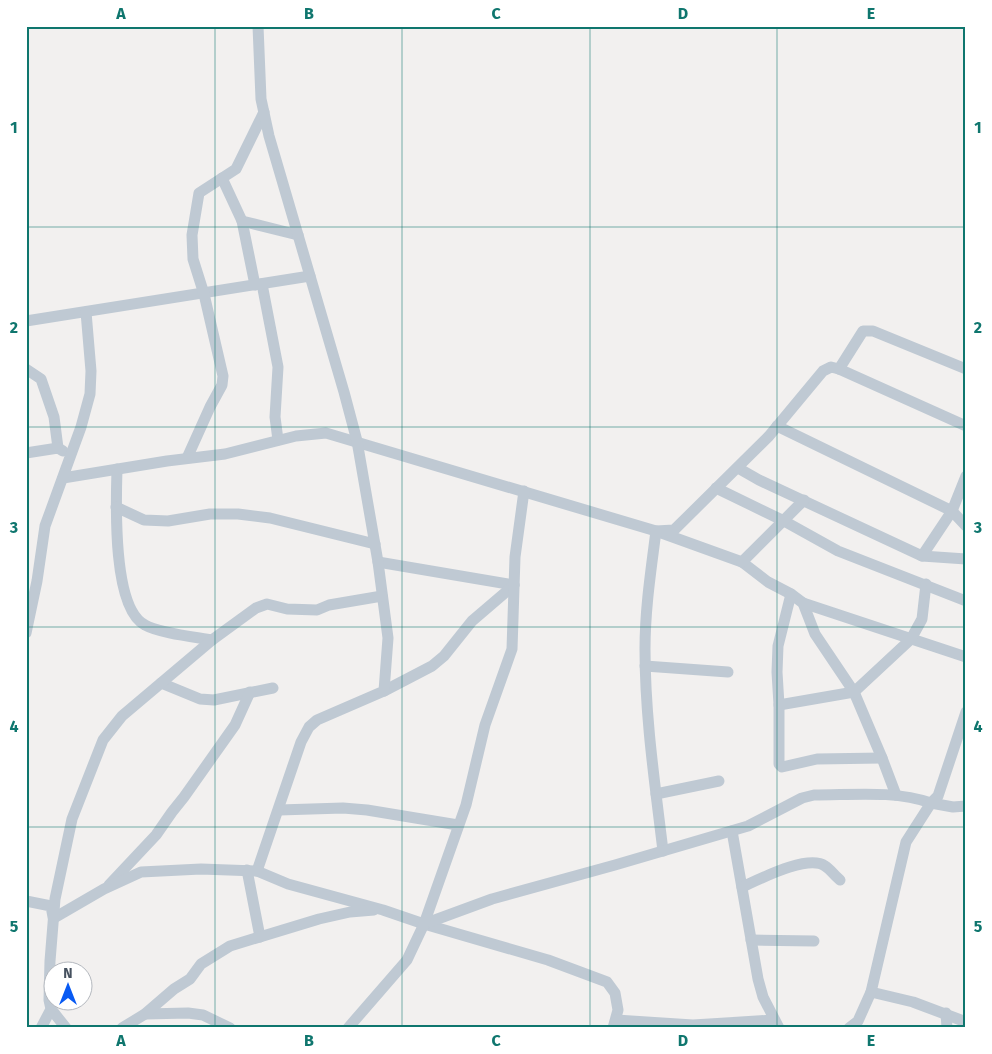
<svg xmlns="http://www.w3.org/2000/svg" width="992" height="1054" font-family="'Fira Sans',sans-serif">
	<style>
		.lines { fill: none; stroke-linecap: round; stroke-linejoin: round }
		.minor { stroke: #bfc9d3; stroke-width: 11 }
		.grid { fill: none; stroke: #0f766e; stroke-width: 1; stroke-opacity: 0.55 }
		.neatline { fill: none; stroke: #0f766e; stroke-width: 2 }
		.grid-label { font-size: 16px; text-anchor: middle; font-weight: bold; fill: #0f766e }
	</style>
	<rect width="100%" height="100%" fill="#f2f0ef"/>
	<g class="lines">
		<g class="minor">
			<polyline points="222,178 242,221 255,285"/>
			<polyline points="242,221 298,235"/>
			<polyline points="262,284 278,367 275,417 278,440"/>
			<polyline points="26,321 310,276"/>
			<polyline points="26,369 41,379 54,417 58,448"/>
			<polyline points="839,369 863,331 873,331 966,369"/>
			<polyline points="777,426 952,511 966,526"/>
			<polyline points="26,453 58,448 63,451"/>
			<polyline points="187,458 210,407 222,385 223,376 204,294 193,259 192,235 199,193 236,169 264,112"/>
			<polyline points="738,468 759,480 922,556 966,559"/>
			<path d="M117 469C116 503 112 608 145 625 159 633 195 637 212 640"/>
			<polyline points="63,478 167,461 225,454 296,436 326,433 656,531 742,562 768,582 791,594 803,603 815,634 854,692 882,758 896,795"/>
			<polyline points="716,488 784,521 838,551 966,601"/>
			<polyline points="116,507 144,520 168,521 210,514 238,514 270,518 375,544"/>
			<polyline points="922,556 952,511 966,476"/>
			<polyline points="378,562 514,585"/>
			<polyline points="742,562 804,500"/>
			<polyline points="791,594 778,646 777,672 779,705 779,764 782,767 817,759 882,758"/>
			<polyline points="803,603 966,657"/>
			<polyline points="26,633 37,581 45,526 81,427 90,394 91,371 86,312"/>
			<polyline points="645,666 728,672"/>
			<polyline points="161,683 200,699 214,700 273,688"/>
			<polyline points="384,691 432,666 444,656 472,621 514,585"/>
			<polyline points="779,705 854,692 911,639 922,619 926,584"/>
			<polyline points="656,794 719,781"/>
			<polyline points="279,810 343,808 367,810 458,825"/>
			<polyline points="732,831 758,979 763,997 779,1028"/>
			<path d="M663 851C655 784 645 717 645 649 645 609 651 570 656 531L674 530 769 436 823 371 831 367 839 369 966 426"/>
			<polyline points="247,870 260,937"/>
			<polyline points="257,871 301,742 309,727 317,720 384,691 388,638 378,562 357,441 344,392 269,136 261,99 258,26"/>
			<polyline points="109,885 156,835 172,812 184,797 235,725 250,692"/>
			<path d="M742 887C760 879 808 854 825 866 830 869 835 876 840 880"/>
			<polyline points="26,901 51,906 53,917"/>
			<polyline points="54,918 104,889 141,872 201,869 257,871 288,884 383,910 424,924 548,960 607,982 615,993 618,1010 613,1028"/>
			<path d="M424 924 492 899 615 865 748 826 802 798 814 795C853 795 894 790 931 803L938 796 966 712"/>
			<polyline points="751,940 814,941"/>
			<polyline points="871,992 913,1002 966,1022"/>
			<polyline points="51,1009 66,1028"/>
			<polyline points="946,1013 947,1028"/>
			<polyline points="145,1014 188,1013 203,1015 230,1028"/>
			<polyline points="616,1020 693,1025 774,1020"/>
			<polyline points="41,1028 51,1009 49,1000 50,961 55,899 72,819 103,740 122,716 212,640 256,608 267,604 287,609 317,610 329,605 382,596"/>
			<polyline points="122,1028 145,1014 174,989 190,979 201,964 230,946 319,919 350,912 374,910"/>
			<polyline points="348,1028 407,960 424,924 466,805 485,725 512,649 515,557 524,491"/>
			<polyline points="849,1028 858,1021 871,992 906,842 931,803 953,807 966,806"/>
		</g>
	</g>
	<path class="grid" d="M215 26V1028M402 26V1028M590 26V1028M777 26V1028M26 227H966M26 427H966M26 627H966M26 827H966"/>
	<rect width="992" height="1054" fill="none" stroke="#ffffff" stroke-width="55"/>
	<g transform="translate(68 986)"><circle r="24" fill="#ffffff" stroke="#b5b9bf"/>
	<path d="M0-4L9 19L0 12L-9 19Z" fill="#085af3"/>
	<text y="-8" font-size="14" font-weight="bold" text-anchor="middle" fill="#46515f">N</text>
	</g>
	<rect x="28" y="28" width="936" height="998" class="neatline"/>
	<g class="grid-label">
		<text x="121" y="19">A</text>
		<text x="309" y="19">B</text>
		<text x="496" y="19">C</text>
		<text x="683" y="19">D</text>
		<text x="871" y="19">E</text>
		<text x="14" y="133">1</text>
		<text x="978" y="133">1</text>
		<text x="14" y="333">2</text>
		<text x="978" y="333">2</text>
		<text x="14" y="533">3</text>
		<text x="978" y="533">3</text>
		<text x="14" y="732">4</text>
		<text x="978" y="732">4</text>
		<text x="14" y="932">5</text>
		<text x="978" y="932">5</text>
		<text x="121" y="1046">A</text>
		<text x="309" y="1046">B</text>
		<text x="496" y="1046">C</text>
		<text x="683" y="1046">D</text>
		<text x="871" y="1046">E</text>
	</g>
</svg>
